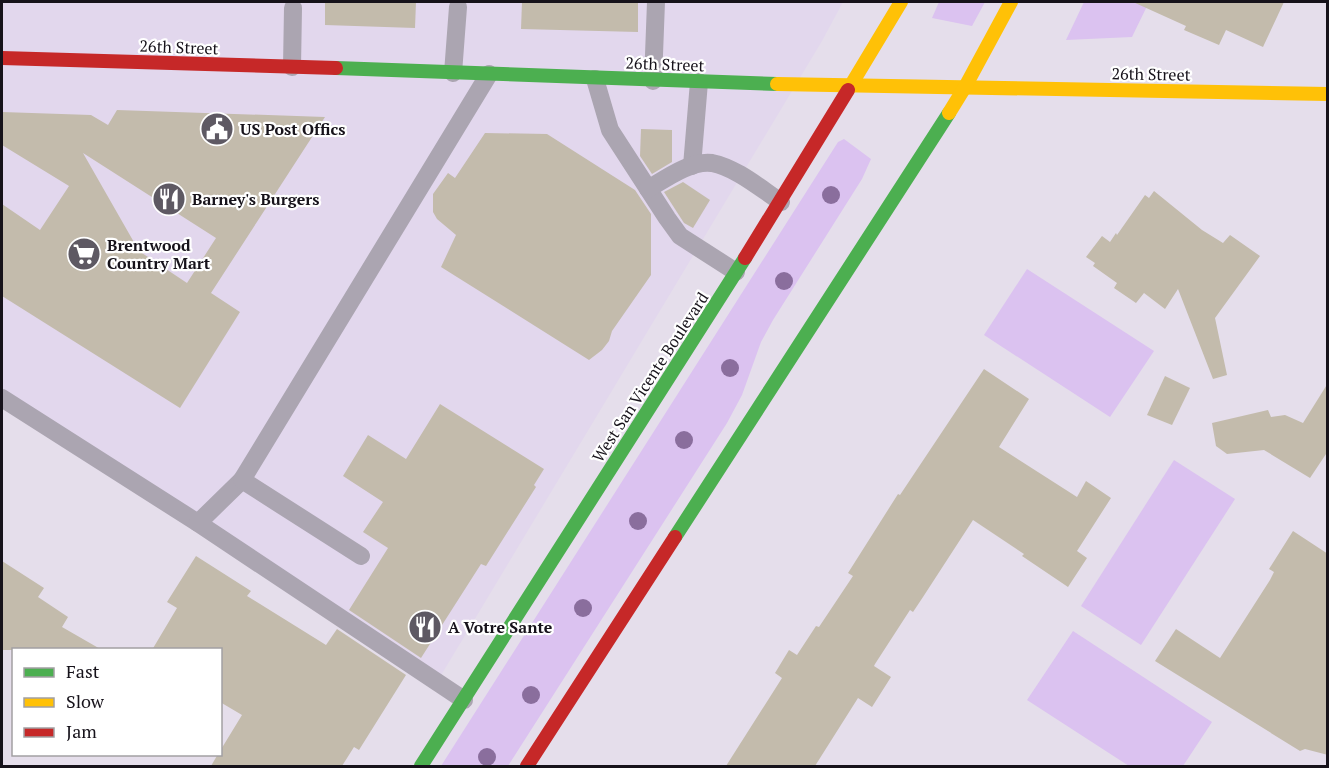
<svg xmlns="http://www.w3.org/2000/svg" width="1329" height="768" font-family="'PT Serif',serif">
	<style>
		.built { fill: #e2d7ed }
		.green { fill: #dbc2f0 }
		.building { fill: #c3bbac; fill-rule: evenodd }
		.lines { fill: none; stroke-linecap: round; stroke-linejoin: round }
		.lane { stroke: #aba5b1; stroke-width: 18 }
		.fast { stroke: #4caf50; stroke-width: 14 }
		.slow { stroke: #ffc107; stroke-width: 14 }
		.jam { stroke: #c62828; stroke-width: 14 }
		.tree { fill: #8a6e9d }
		.labels { text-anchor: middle; stroke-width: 4.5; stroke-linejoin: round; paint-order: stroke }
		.street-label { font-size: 16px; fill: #16121a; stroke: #fff }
		.poi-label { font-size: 16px; font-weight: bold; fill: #16121a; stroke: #fff; text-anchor: start }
	</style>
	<rect width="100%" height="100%" fill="#e5deeb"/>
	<polygon class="built" points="2,2 843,2 822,41 437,682 2,406"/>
	<g class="green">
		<polygon points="939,2 985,2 972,26 932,18"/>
		<polygon points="1084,2 1149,2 1132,37 1066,40"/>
		<polygon points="844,139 871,159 862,179 773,320 761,342 742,395 727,423 508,766 441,766 838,142"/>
		<polygon points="1027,269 1154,351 1110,417 984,335"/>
		<polygon points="1174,460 1235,499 1141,645 1081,606"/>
		<polygon points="1073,631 1212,722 1183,766 1129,766 1027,700"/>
	</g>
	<g class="building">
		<polygon points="325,2 416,2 415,28 325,25"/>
		<polygon points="522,2 638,2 638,32 521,29"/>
		<polygon points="1133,2 1284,2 1263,47 1226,30 1219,45 1184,30 1186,26"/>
		<path d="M117 110 325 117 211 293 240 312 180 408 2 296V204L40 230 69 186 2 145V112L91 115 108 125ZM83 153 216 238 187 283 139 251Z"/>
		<polygon points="641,129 672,130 672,162 652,174 640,156"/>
		<polygon points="485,133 547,134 635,190 651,214 651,275 612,331 609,341 602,350 589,360 441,267 456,235 437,219 433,212 433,194 448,173 455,178"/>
		<polygon points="683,182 710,200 693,228 684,223 664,192"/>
		<polygon points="1154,191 1202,230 1223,243 1230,235 1260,256 1215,318 1227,375 1213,379 1178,289 1165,309 1144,293 1136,303 1114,288 1117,283 1093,266 1095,263 1086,257 1102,236 1110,242 1116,233 1117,235 1145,195 1149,198"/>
		<polygon points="984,369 1029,399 999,447 1077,497 1086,481 1111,498 1077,551 1087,558 1068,587 1022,556 1024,554 973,520 923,597 913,612 910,610 875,664 874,666 891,677 872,707 858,698 815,766 726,766 782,678 775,673 789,650 797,655 816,626 819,627 853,576 848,573 898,494 900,495"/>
		<polygon points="1165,376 1190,388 1172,425 1147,415"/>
		<polygon points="1328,383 1328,451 1310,478 1264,450 1227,454 1216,446 1212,423 1268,410 1271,417 1285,415 1303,423"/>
		<polygon points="440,404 544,469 534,485 536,487 486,566 481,564 421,658 349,610 388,548 363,532 383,502 343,476 368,435 406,459"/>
		<polygon points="1293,531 1328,554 1328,755 1305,749 1300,751 1155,661 1176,629 1220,658 1270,580 1274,572 1269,569"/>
		<polygon points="196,556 251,591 247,596 326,645 337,629 406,675 359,750 354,747 342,766 211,766 218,754 220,754 220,751 242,715 220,702 220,650 152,650 177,608 167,602"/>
		<polygon points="2,561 44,588 38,597 68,617 62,627 102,650 2,650"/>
	</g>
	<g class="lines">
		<g class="lane">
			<polyline points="292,67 293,8"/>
			<polyline points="453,73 458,7"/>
			<polyline points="595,79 610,130 667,218 680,236 736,272"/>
			<polyline points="653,81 656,2"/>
			<polyline points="692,166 699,82"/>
			<path d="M648 189C665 179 691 160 712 163 737 168 761 189 781 202"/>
			<polyline points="2,398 198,523 464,700"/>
			<polyline points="198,523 242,480"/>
			<polyline points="361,556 242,480 489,74"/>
		</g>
		<g class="fast">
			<polyline points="336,68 777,84"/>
			<polyline points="675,537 949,113"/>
			<polyline points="421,766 745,258"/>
		</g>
		<g class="slow">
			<polyline points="777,84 1328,94"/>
			<polyline points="848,90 901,2"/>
			<polyline points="949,113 965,87 1011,2"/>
		</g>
		<g class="jam">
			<polyline points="2,58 336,68"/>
			<polyline points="745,258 848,90"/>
			<polyline points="527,766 675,537"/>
		</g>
	</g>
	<g class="tree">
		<circle cx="831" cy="195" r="9"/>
		<circle cx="784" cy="281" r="9"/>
		<circle cx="730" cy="368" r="9"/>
		<circle cx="684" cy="440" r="9"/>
		<circle cx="638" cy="521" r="9"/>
		<circle cx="583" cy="608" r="9"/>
		<circle cx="531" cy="695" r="9"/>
		<circle cx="487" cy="757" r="9"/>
	</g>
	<defs>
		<symbol id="civic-disc" viewBox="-11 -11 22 22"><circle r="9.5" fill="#5e5963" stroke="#fff"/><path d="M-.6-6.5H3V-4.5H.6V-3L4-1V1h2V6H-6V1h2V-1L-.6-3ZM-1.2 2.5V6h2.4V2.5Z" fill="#fff"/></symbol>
		<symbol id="restaurant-disc" viewBox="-11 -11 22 22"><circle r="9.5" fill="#5e5963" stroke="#fff"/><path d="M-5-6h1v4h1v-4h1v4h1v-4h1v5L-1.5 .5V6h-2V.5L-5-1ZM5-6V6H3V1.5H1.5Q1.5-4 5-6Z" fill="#fff"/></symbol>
		<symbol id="supermarket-disc" viewBox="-11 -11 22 22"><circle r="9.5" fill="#5e5963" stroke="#fff"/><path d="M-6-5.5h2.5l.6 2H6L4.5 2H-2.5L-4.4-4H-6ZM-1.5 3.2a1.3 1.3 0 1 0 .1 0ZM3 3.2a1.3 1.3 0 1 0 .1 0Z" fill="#fff"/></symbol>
	</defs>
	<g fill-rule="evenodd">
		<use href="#civic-disc" x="198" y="110" width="38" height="38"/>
		<use href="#restaurant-disc" x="150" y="180" width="38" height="38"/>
		<use href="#supermarket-disc" x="65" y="235" width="38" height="38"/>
		<use href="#restaurant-disc" x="406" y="608" width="38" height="38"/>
	</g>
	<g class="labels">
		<g class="street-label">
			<text transform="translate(179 47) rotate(2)" y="6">26th Street</text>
			<text transform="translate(665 64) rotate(2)" y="6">26th Street</text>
			<text transform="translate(1151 74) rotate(1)" y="6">26th Street</text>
			<text transform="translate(650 377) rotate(-57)" y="6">West San Vicente Boulevard</text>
		</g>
		<g class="poi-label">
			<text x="240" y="135">US Post Offics</text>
			<text x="192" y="205">Barney's Burgers</text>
			<text x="107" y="251">Brentwood<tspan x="107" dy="18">Country Mart</tspan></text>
			<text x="448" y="633">A Votre Sante</text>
		</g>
	</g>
	<rect width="1329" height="768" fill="none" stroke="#16121a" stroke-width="6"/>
	<rect x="12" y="648" width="210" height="108" fill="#ffffff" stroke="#a2a0a3" stroke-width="1.5"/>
	<rect x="24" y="668" width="30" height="9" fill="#4caf50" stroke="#a2a0a3" stroke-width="1.5"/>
	<text x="66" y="678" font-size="18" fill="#16121a">Fast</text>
	<rect x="24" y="698" width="30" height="9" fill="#ffc107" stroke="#a2a0a3" stroke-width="1.5"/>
	<text x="66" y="708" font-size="18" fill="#16121a">Slow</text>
	<rect x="24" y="728" width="30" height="9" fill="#c62828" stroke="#a2a0a3" stroke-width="1.5"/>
	<text x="66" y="738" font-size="18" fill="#16121a">Jam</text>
</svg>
